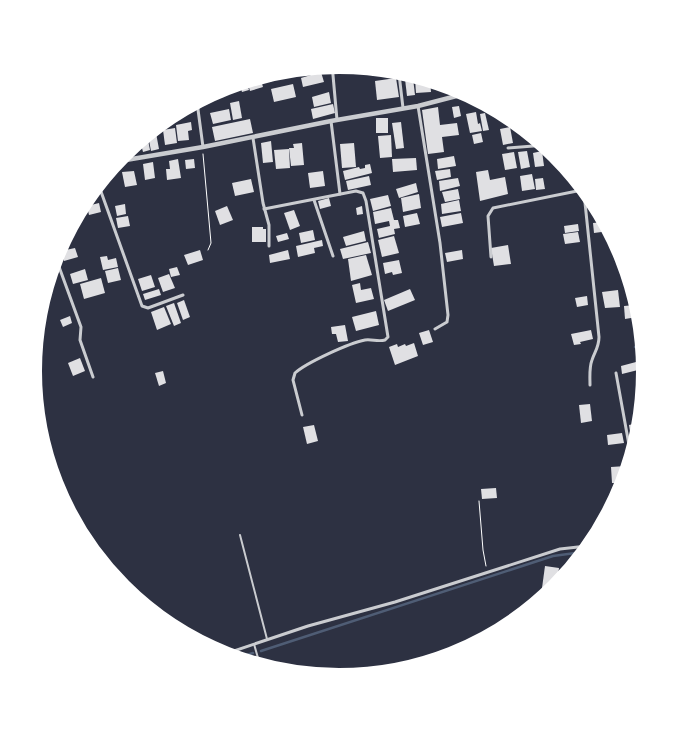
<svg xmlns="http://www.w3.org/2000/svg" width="678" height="743" font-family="Helvetica,sans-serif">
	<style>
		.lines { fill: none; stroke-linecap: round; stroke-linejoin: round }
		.stream { stroke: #4f5d75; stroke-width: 2.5 }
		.building { fill: #e0e0e3 }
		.path { stroke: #fff; stroke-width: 1 }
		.service { stroke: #caccd0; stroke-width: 2 }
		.minor { stroke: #caccd0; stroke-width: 3 }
		.tertiary { stroke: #caccd0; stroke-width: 4.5 }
		.rim { fill: none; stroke: #fff; stroke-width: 6 }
	</style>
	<rect width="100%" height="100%" fill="#2d3142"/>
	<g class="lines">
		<g class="stream">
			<polyline points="635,347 643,349"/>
			<polyline points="261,651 553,556 583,552"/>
			<polyline points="233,659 253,653"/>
		</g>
	</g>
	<g class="building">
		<polygon points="341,63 361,67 343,70"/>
		<polygon points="326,65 327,69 311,74 309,68"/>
		<polygon points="371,69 390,73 372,76"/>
		<polygon points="321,72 324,82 303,87 301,78"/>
		<polygon points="274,75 275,80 269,82 267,77"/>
		<polygon points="396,78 399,97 377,100 375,81"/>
		<polygon points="413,78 415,95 407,96 405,79"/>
		<polygon points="415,79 430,81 431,92 416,93"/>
		<polygon points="261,80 263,87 250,91 248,84"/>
		<polygon points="246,81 249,90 242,92 239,82"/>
		<polygon points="293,84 296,97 274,102 271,89"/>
		<polygon points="221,86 223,86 224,97 200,100"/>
		<polygon points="329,92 331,103 314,107 312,97"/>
		<polygon points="239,101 242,118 233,120 230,103"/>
		<polygon points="333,104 335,113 313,119 311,109"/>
		<polygon points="459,106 461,116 454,118 452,107"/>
		<polygon points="438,107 440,125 457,123 459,135 442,137 444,152 428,154 422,110"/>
		<polygon points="229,109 231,120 213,124 210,113"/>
		<polygon points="476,112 478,124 480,123 482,131 470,133 466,114"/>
		<polygon points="485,113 489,130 483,131 480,114"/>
		<rect x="376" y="118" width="12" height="15"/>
		<polygon points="250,119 253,133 215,141 212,127"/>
		<polygon points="191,122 192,130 188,131 189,140 178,141 176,125"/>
		<polygon points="401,122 404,148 396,149 392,123"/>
		<polygon points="510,127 513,143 503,145 500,129"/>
		<polygon points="175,128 177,143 165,145 163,130"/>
		<polygon points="156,133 159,149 151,151 148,135"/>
		<polygon points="481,133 483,142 474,144 472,135"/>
		<polygon points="147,135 150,150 143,152 140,140"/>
		<polygon points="391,135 392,157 380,158 378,136"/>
		<polygon points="271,141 273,162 263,163 261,143"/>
		<polygon points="302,143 304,165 291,166 289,148 294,148 293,144"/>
		<polygon points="354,143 356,167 342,168 340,144"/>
		<polygon points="289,149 290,168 276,169 274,150"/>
		<polygon points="527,151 530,167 521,169 518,152"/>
		<polygon points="542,151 544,166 535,167 533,153"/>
		<polygon points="514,152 517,168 505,170 502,154"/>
		<polygon points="454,156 456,166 438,169 437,159"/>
		<polygon points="416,158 417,170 393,172 392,159"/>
		<polygon points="178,159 181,178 167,180 166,169 170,169 169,161"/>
		<polygon points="194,159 195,168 186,169 185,160"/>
		<polygon points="153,162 155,178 145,180 143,164"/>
		<polygon points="370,164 372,173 345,180 343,171 359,167 360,169 365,168 365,165"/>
		<polygon points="450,169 451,177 437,180 435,171"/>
		<polygon points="488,170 490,180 505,177 508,194 480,201 476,172"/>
		<polygon points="134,171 137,185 125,187 122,172"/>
		<polygon points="323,171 325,186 310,188 308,173"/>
		<polygon points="532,174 535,189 522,191 520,176"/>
		<polygon points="369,176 371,185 348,190 346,181"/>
		<polygon points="458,178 460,186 440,191 439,181"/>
		<polygon points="543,178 545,189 536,190 535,179"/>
		<polygon points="251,179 254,192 235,196 232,183"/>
		<polygon points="416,183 418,192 399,198 396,189"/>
		<polygon points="458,189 460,199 445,202 442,192"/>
		<polygon points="419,194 421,208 403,212 401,198"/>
		<polygon points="388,195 391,206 373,211 370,199"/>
		<polygon points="329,198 331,206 320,209 318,201"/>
		<polygon points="459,200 461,211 442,214 441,204"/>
		<polygon points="99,203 101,212 89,215 87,206"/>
		<polygon points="125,204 126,214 117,216 115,206"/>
		<polygon points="227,206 233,220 220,225 215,211"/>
		<polygon points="362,206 363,214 357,215 356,208"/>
		<polygon points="391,208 394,220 398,220 400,228 394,229 395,234 379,238 377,229 390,226 389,221 375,224 373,212"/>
		<polygon points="294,210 300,226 290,230 284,213"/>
		<polygon points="417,213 420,224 405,227 403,216"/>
		<polygon points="461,213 463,223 442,227 440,217"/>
		<polygon points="128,216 130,226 118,228 116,218"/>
		<polygon points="603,222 609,231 594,233 593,223"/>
		<polygon points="578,224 579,231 565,233 564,226"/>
		<polygon points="252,227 263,227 263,229 266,229 266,242 252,242"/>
		<polygon points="313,230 315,240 301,243 299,233"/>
		<polygon points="364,231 366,241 346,246 343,237"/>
		<polygon points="578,232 580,242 565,244 563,234"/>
		<polygon points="287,233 289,239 278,242 276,236"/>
		<polygon points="394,236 399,253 382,257 378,240"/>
		<polygon points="322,240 323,246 314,248 315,253 298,257 296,246"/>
		<polygon points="368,242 371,253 343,259 340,249"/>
		<polygon points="508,245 511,264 494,266 491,248"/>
		<polygon points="75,248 78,257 64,261 61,251"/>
		<polygon points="200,250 203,260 188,265 184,255"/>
		<polygon points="288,250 290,259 270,263 269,255"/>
		<polygon points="462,250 463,259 447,262 445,253"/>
		<polygon points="366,255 372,275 351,281 348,259"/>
		<polygon points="107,256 108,260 116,258 118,267 103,270 100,257"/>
		<polygon points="399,260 402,273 393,275 392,272 385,274 383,263"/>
		<polygon points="177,267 180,275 171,277 169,269"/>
		<polygon points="118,268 121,280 108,283 105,271"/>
		<polygon points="85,269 88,280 73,284 70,274"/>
		<polygon points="169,274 175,288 163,292 158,278"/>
		<polygon points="151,275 155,287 142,291 138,279"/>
		<polygon points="101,278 105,293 84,299 80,284"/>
		<polygon points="360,283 361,290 371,288 374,299 356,303 352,285"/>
		<polygon points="159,289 161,295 145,300 143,294"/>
		<polygon points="410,289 415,300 388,311 384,300"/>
		<polygon points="618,290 620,307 605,308 602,292"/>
		<polygon points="587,296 588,305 577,307 575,298"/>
		<polygon points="184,300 190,317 183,320 177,303"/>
		<polygon points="174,303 181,323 174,326 166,306"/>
		<polygon points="635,305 637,317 625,319 624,306"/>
		<polygon points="164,307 171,324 157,330 151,312"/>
		<polygon points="376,311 379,325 356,331 352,317"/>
		<polygon points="70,316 72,323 63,327 60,320"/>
		<polygon points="345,325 348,341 338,342 336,334 332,334 331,327"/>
		<polygon points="429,330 433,342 423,345 419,333"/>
		<polygon points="591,330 593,339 580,342 581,344 574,345 571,334"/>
		<polygon points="414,343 418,356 395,365 389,347 397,344 398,347 405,344 406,346"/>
		<polygon points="80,358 85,371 73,376 68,363"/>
		<polygon points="636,362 638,370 622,374 621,366"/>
		<polygon points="163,371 166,383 159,386 155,373"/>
		<polygon points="590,404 592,421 581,423 579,405"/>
		<polygon points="638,423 635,437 631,438 629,425"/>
		<polygon points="314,425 318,441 307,444 303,427"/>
		<polygon points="622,433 624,443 608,445 607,435"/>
		<polygon points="626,466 626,483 612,483 611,467"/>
		<polygon points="496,488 497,498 482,499 481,489"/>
		<polygon points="545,566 559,568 556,590 542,588"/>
	</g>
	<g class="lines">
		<g class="path">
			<polyline points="203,154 211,243 208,250"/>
			<polyline points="479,501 483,550 486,566"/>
		</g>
		<g class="service">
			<polyline points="240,535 267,639"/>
			<polyline points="254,644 260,665"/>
		</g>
		<g class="minor">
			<polyline points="332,64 337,120"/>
			<polyline points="399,74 403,108"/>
			<polyline points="197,102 203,147"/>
			<polyline points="418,106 440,243 448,315 447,322 435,329"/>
			<polyline points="331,121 340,194"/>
			<polyline points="253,138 263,203 269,225 269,246"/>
			<polyline points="508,148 546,145"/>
			<polyline points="99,186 142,306 148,308 183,295"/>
			<path d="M584 193 599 337C599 347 595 351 592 360 589 368 590 377 590 385"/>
			<polyline points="314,200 333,256"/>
			<path d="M264 209 356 191 363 193 366 201 388 337 385 340C378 342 372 339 365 340 349 343 306 363 295 373L293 380 302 415"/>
			<polyline points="54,253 81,327 80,340 93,377"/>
			<polyline points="491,257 488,216 493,208 582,190"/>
			<polyline points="616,373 631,456"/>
			<polyline points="219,656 308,626 395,602 560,549 587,546"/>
		</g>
		<polyline class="tertiary" points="114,162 203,147 331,121 418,106 468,93"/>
	</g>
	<path d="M0 0H678V743H0ZM39 371a300 300 0 1 1 600 0a300 300 0 1 1-600 0Z" fill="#fff" fill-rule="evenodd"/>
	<path class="rim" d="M39 371a300 300 0 1 1 600 0a300 300 0 1 1-600 0Z"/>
</svg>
